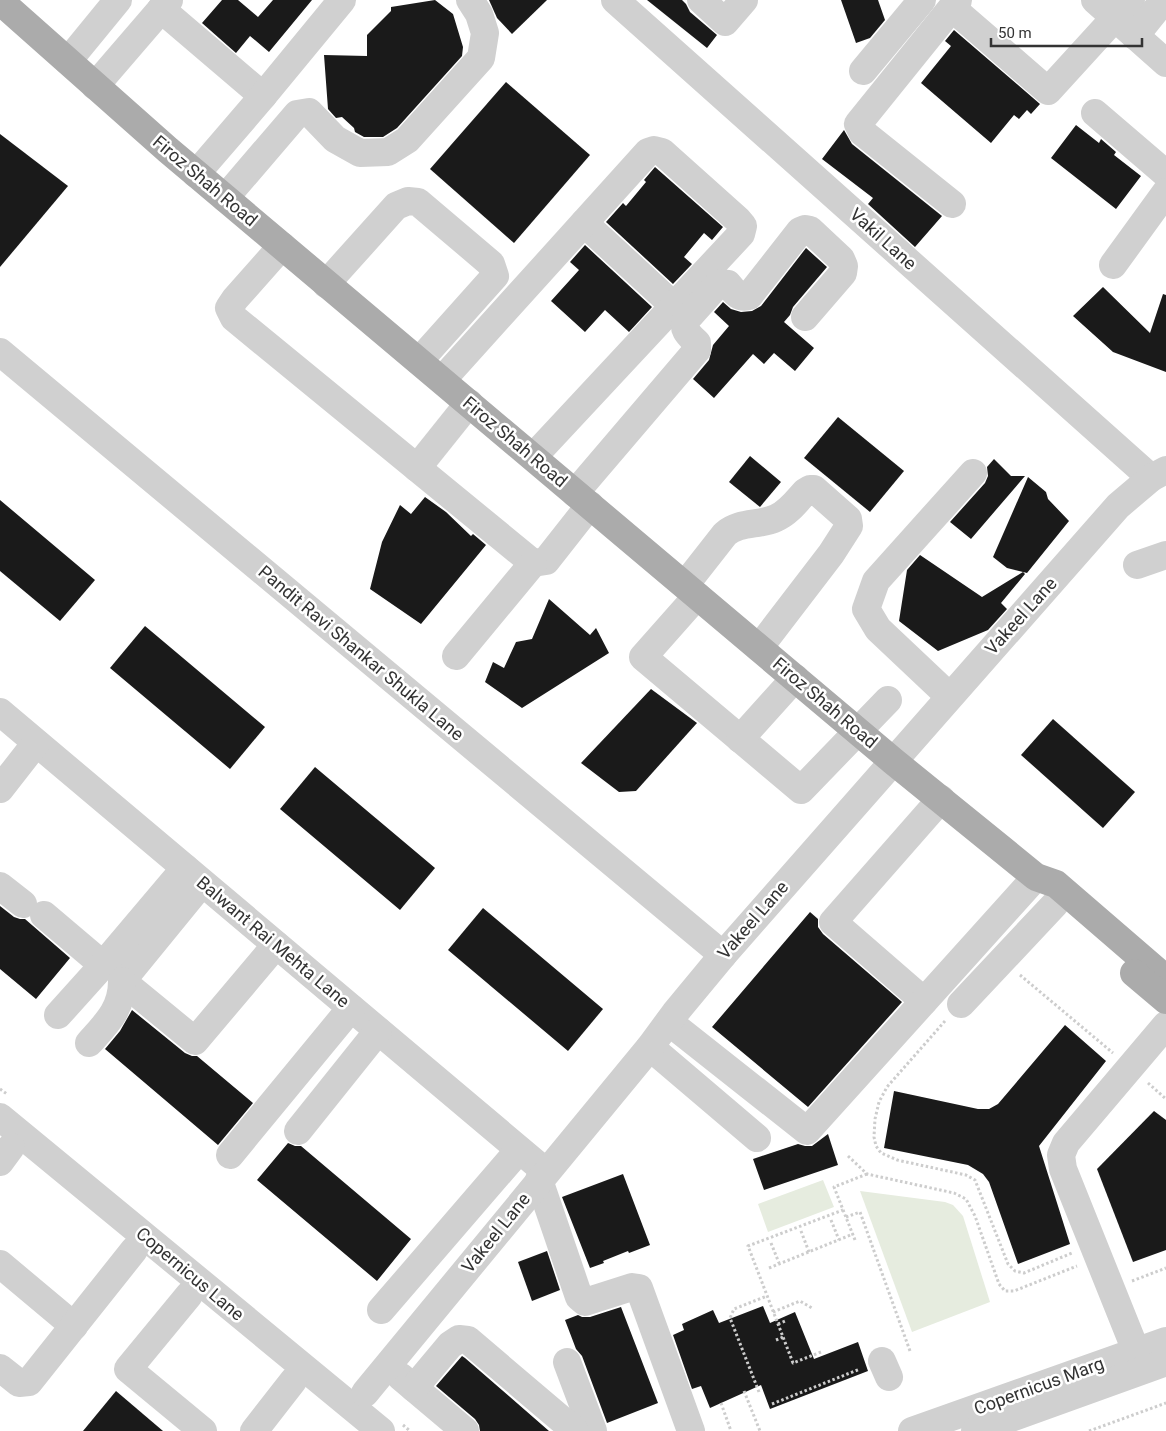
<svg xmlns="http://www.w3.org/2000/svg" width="1166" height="1431" font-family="Roboto,sans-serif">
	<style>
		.green { fill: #e6ecdf }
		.building { fill: #1a1a1a }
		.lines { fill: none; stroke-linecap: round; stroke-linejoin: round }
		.path { stroke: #cdcdcd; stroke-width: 3; stroke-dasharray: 2.5 2.5; stroke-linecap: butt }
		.minor { stroke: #d0d0d0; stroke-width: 28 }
		.major { stroke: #ababab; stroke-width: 28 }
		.labels { text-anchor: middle; stroke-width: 5; stroke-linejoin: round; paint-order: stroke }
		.street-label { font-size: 18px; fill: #333; stroke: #fff }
	</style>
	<rect width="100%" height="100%" fill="#fff"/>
	<g class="green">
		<polygon points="823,1180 834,1207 768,1232 758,1204"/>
		<polygon points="860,1191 945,1202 953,1205 963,1216 990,1302 912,1332"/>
	</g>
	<g class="building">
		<polygon points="222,0 238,0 258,17 273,0 312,0 269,52 250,36 236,53 202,23"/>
		<polygon points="435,0 453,14 463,47 462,56 397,128 383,137 364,137 355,132 354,128 342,117 336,118 328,109 324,55 367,56 367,35 391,11 391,7"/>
		<polygon points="489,0 547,0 512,34 497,18"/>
		<polygon points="647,0 682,0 686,4 690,12 717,35 707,48"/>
		<polygon points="841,0 878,0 885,20 870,38 856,43"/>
		<polygon points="954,30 1040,104 1031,114 1027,110 1019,119 1014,115 991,143 921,83 951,46 945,41"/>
		<polygon points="506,82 590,155 514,243 430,169"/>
		<polygon points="1076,125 1099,143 1101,139 1116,152 1114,155 1141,176 1116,209 1051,158"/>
		<polygon points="844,130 852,144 942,216 915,247 868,204 873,198 822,159"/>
		<polygon points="0,134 68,186 0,267"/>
		<polygon points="655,167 723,227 712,240 704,233 684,257 692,264 673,284 606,222 623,203 626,206 646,182 644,180"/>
		<polygon points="585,245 652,307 629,332 605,310 585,332 551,301 579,270 570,262"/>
		<polygon points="806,248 827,267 793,307 790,315 784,322 814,348 795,371 774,353 764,364 753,354 714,398 693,379 709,360 713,345 729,326 714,312 723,302 731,309 741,312 752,311 761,306"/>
		<polygon points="1103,287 1150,333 1163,294 1166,295 1166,372 1113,352 1073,316"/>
		<polygon points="838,417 904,471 870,512 804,458"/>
		<polygon points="750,456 781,482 760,507 729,482"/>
		<polygon points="994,459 1011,476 1025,476 971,539 950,522 985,483 988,476 987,467"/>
		<polygon points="1028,477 1046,492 1048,499 1069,521 1027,573 1023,572 1025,574 1001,603 1007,609 988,630 938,651 899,621 907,570 920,555 982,597 1023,572 1007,568 993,557"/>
		<polygon points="425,497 446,512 471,536 473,534 486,545 421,624 370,589 382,542 400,505 411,514"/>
		<polygon points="0,500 95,580 60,621 0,571"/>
		<polygon points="549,599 590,635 596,628 609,653 522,708 485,682 493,662 504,668 516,642 532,639"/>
		<polygon points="145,626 265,727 230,769 110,668"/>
		<polygon points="651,689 697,723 636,791 619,792 581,763"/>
		<polygon points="1053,719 1135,792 1103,828 1021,755"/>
		<polygon points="315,767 435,868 400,910 280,809"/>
		<polygon points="0,906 14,917 20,919 25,919 70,958 36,999 0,969"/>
		<polygon points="483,908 603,1009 568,1051 448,950"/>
		<polygon points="810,912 818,919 818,927 823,934 902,1002 808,1107 712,1027"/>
		<polygon points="132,1010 185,1053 192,1056 197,1056 253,1103 218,1145 105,1049 120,1031"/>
		<polygon points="1065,1025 1106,1061 1039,1146 1070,1244 1018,1264 989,1182 983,1174 968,1165 884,1148 894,1091 978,1109 989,1109 998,1104"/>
		<polygon points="1154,1111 1166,1120 1166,1250 1133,1262 1097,1169"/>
		<polygon points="828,1134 838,1165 764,1190 753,1159 798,1144 805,1146 812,1146"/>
		<polygon points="288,1143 295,1146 301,1146 411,1239 377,1281 257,1180"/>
		<polygon points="623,1174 650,1245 629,1253 628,1251 603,1261 604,1263 590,1268 562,1197"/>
		<polygon points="547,1251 560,1290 532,1301 518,1262"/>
		<polygon points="763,1306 770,1323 795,1312 814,1359 858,1342 868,1371 770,1409 761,1385 710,1408 701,1386 692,1389 673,1335 684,1330 682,1324 713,1310 719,1323"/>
		<polygon points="621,1307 658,1403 607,1423 582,1356 576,1349 565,1320 578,1315 582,1317 590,1317"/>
		<polygon points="462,1356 465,1358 549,1431 480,1431 479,1425 475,1419 436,1386"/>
		<polygon points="116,1391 163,1431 83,1431"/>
	</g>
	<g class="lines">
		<g class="path">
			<polyline points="1020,975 1113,1053"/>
			<polyline points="945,1021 887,1087 879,1102 875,1119 874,1137 876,1146 881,1153 897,1160 966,1175 975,1180 1008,1264 1015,1271 1024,1273 1072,1253"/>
			<polyline points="1148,1083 1166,1099"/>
			<polyline points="0,1089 7,1094"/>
			<polyline points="848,1156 867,1174 954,1193 966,1199 975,1216 999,1284 1005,1291 1014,1291 1077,1266"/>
			<polyline points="846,1217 860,1212 910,1351"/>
			<polyline points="831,1220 839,1240"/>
			<polyline points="801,1231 809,1252"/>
			<polyline points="855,1240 834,1187 867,1174"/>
			<polyline points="771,1243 779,1263"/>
			<polyline points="769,1268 853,1234"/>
			<polyline points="1132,1281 1166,1268"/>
			<polyline points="773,1312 800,1301 812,1308"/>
			<polyline points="778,1324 785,1321"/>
			<polyline points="776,1340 783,1337"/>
			<polyline points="821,1352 793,1363 748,1246 843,1210"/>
			<polyline points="744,1391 760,1431"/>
			<polyline points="759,1392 730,1318 734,1309 767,1296"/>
			<polyline points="721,1403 731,1431"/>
			<polyline points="772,1404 860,1369"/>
			<polyline points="403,1425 410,1431"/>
			<polyline points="1089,1431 1166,1403"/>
		</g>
		<g class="minor">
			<polyline points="615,0 1151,478"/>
			<polyline points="701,0 725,22 744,0"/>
			<polyline points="1095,0 1166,63"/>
			<polyline points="952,8 1048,91 1131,0"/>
			<polyline points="161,9 263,96"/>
			<polyline points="1135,36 1164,0"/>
			<polyline points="68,61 118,0"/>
			<polyline points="863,71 922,0"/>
			<polyline points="95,86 169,0"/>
			<polyline points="1095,113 1166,174"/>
			<polyline points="196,174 263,96 342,0"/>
			<polyline points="225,198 297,114 309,112 335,139 360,153 388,152 407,140 481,58 485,33 479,14 470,0"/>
			<polyline points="952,204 862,132 858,124 958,0"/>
			<polyline points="584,223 674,306"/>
			<polyline points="282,246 235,299 229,308 234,318 533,563 546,561 590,505"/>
			<polyline points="1113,265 1166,192"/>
			<polyline points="326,284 396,206 408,201 418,202 484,258 491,264 495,276 419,361"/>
			<polyline points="0,352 723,955"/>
			<polyline points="442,380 648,152 654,150 662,152 738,220 743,226 741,234 533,457"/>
			<polyline points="417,468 469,403"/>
			<path d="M575 493 697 350V343C689 335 682 330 686 320L719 283 728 284C734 291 738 299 749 296L800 231 805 229 810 230 841 259 844 266 843 273 805 317"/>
			<polyline points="1137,565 1166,555"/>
			<path d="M685 585 725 534C740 521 759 526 776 518 788 513 797 501 805 492L810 489H814L848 519 849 526 831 554 759 648"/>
			<polyline points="697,596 643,657 801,790 888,700"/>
			<polyline points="456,656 533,563"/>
			<polyline points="949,696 878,629 866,609 876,581 973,473"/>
			<polyline points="0,712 546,1172"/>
			<polyline points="740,739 795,678"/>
			<polyline points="0,789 36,743"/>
			<polyline points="202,883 122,981 195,1041 276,945"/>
			<polyline points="0,886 23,904"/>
			<polyline points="44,915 103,965 185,868"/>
			<polyline points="924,1001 833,922 941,799"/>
			<polyline points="961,1004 1055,904"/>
			<polyline points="58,1015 103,965"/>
			<polyline points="669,1022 807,1131 1036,877"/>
			<path d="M89 1043C107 1023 122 1009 122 981"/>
			<polyline points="650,1047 757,1138"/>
			<polyline points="0,1117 381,1431"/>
			<polyline points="298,1131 378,1031"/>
			<polyline points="230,1155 351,1008"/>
			<polyline points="0,1162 11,1147"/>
			<polyline points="539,1180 579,1297 585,1302 632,1287 639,1288 691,1431"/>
			<polyline points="0,1264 74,1326"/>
			<polyline points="189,1295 128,1369 203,1431"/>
			<polyline points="381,1310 519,1150"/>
			<polyline points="1136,1351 1063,1169 1061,1155 1066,1143 1166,1025"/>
			<polyline points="882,1361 889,1377"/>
			<polyline points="567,1362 593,1431"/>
			<polyline points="0,1368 19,1383 29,1382 134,1250"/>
			<polyline points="401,1377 465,1431"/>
			<polyline points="414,1388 450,1345 459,1339 468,1340 575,1431"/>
			<polyline points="365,1393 650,1047 675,1013 723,955 1118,506 1151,478 1166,470"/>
			<polyline points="254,1431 293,1381"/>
			<polyline points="912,1431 1166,1341"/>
			<polyline points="975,1431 1166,1362"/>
		</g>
		<g class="major">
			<polyline points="0,1 168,150 893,761 1036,877 1056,884 1166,979"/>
			<polyline points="1134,973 1166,1000"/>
		</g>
	</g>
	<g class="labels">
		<g class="street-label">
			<text transform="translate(205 181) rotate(40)" y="6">Firoz Shah Road</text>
			<text transform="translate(883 239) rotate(42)" y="6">Vakil Lane</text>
			<text transform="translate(515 442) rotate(40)" y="6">Firoz Shah Road</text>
			<text transform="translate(1021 616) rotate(-48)" y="6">Vakeel Lane</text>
			<text transform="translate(361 653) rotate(40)" y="6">Pandit Ravi Shankar Shukla Lane</text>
			<text transform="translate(825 703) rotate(40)" y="6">Firoz Shah Road</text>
			<text transform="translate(753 920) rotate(-49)" y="6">Vakeel Lane</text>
			<text transform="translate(273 942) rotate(40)" y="6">Balwant Rai Mehta Lane</text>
			<text transform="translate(496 1233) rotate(-51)" y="6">Vakeel Lane</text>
			<text transform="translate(190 1274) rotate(40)" y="6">Copernicus Lane</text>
			<text transform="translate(1039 1386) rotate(-20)" y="6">Copernicus Marg</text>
		</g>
	</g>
	<path d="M991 38v8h151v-8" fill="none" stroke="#333333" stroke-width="2.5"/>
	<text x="998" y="38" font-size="15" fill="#333333" stroke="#ffffff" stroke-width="4" paint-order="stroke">50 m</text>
</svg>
